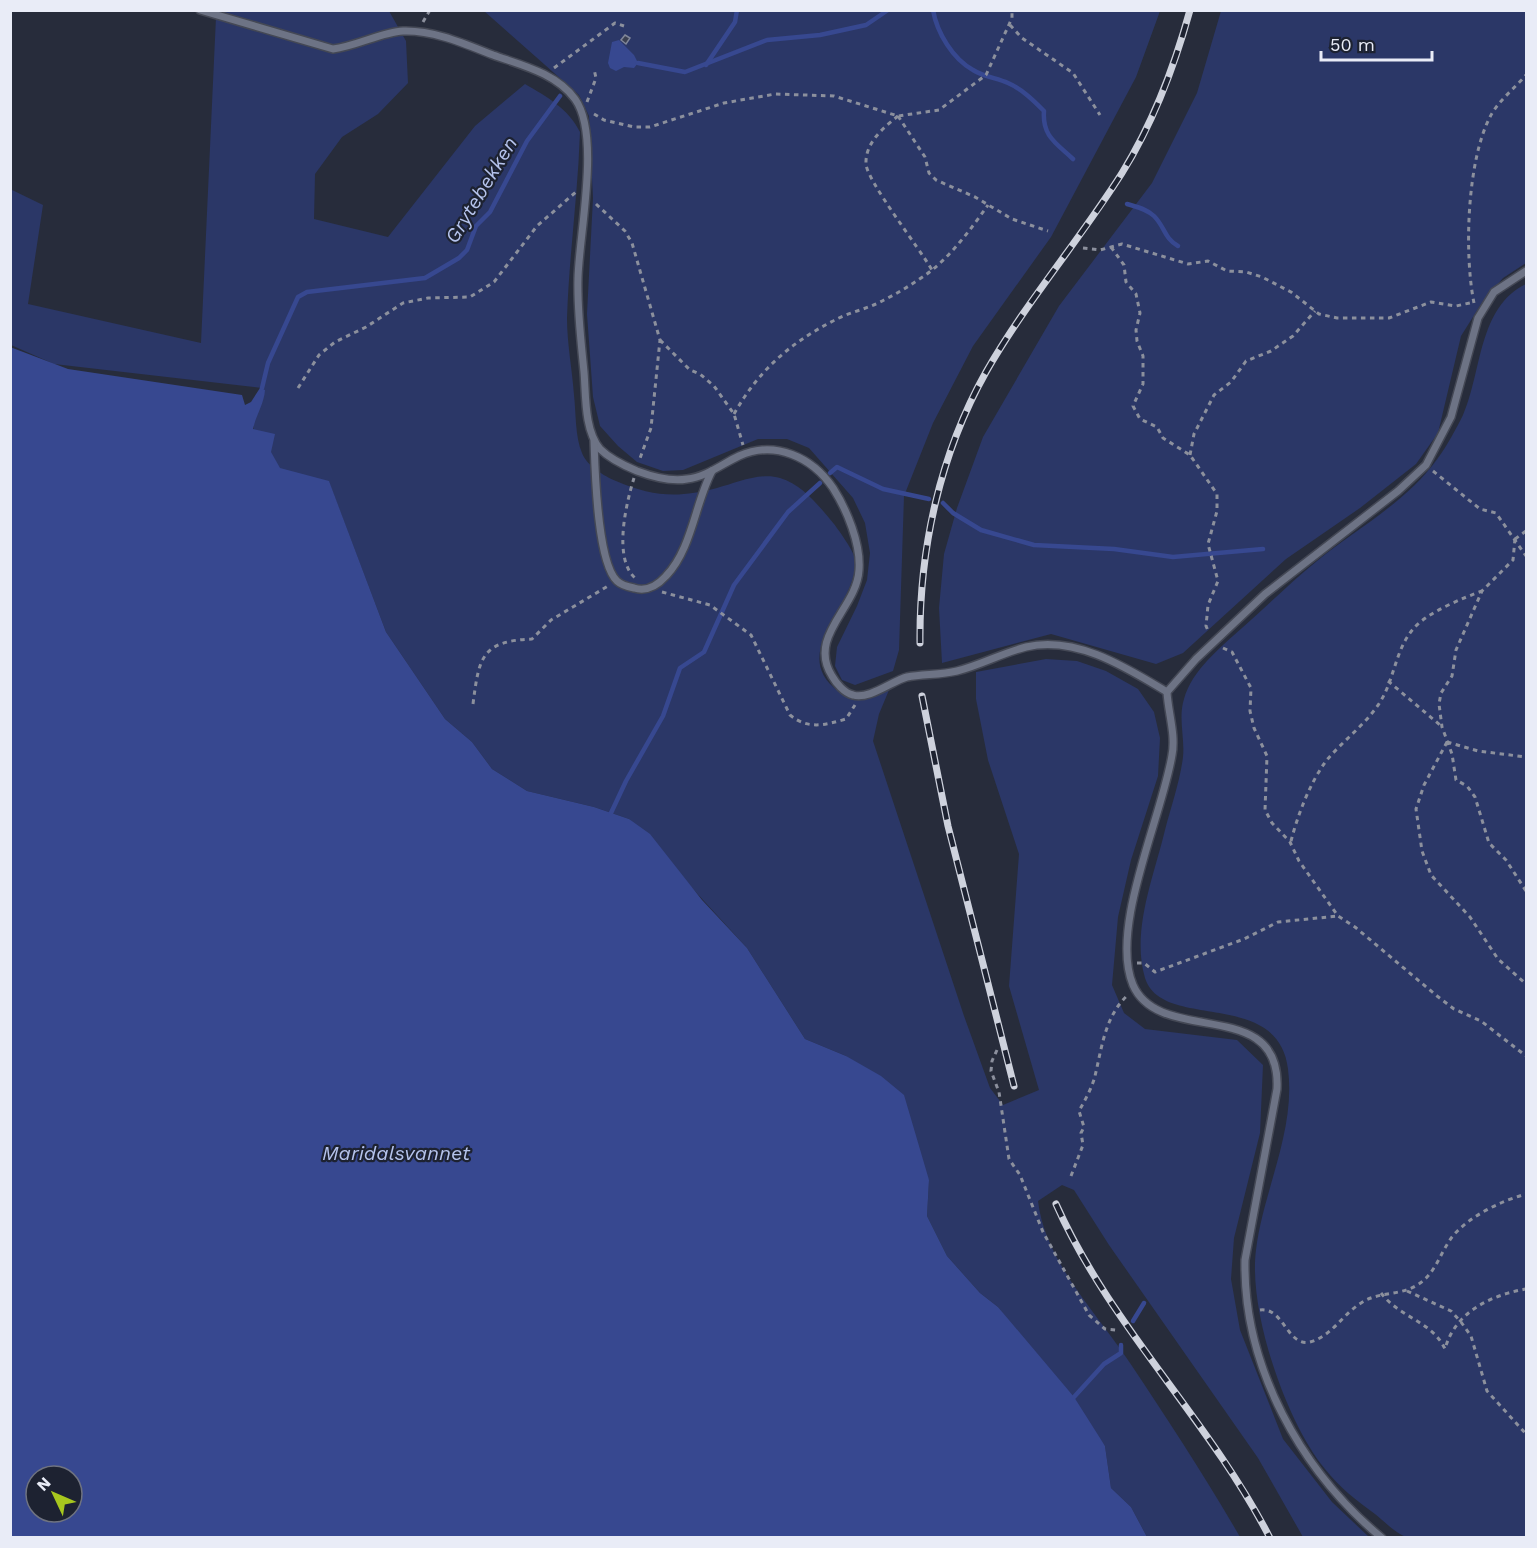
<svg xmlns="http://www.w3.org/2000/svg" width="1537" height="1548" font-family="'Work Sans',sans-serif">
	<style>
		.green { fill: #2b3767 }
		.water { fill: #374890; fill-rule: evenodd }
		.lines { fill: none; stroke-linecap: round; stroke-linejoin: round }
		.stream { stroke: #374890; stroke-width: 4.5 }
		.building { fill: #3b4051; stroke: #808699; stroke-width: 1.5 }
		.lane-casing { stroke: #444855; stroke-width: 10 }
		.path { stroke: #8c909d; stroke-width: 3; stroke-dasharray: 4.5 4.5; stroke-linecap: butt }
		.lane { stroke: #6d7385; stroke-width: 7 }
		.rail-casing { stroke: #ced2dd; stroke-width: 7 }
		.rail { stroke: #1d2231; stroke-width: 4.5; stroke-dasharray: 14; stroke-linecap: butt }
		.labels { text-anchor: middle; stroke-width: 4.5; stroke-linejoin: round; paint-order: stroke }
		.water-label { font-size: 20px; font-style: italic; fill: #b5c3ec; stroke: #1d2231 }
	</style>
	<rect width="100%" height="100%" fill="#272c3b"/>
	<g class="green">
		<path d="M220 11H389L406 41 408 83 378 114 342 137 315 174 314 219 388 237 475 126 525 84C547 97 568 108 580 132 578 194 569 256 567 318 567 343 572 369 574 395 576 412 575 437 582 453 587 466 604 476 616 481 653 497 679 498 717 488 736 483 760 472 780 478 803 485 819 506 834 524 840 532 853 550 855 559 860 603 786 652 838 691 855 703 872 698 889 690L879 714 873 741 964 1016 990 1088 1003 1105 1039 1090 1009 986 1019 854 988 760 976 699V672L1046 659 1077 661 1106 671 1138 689 1154 712 1160 738 1158 776 1131 860 1118 917 1112 985 1124 1013 1145 1029 1237 1040 1263 1065 1260 1133 1234 1238 1231 1279 1240 1330 1283 1439 1332 1502 1369 1537H1303L1258 1458 1109 1245 1074 1190 1062 1185 1038 1201C1045 1262 1097 1313 1130 1363 1168 1420 1206 1478 1240 1537H1147L1131 1507 1111 1488 1105 1446 998 1307 980 1293 947 1256 927 1216 929 1180 846 1056 805 1039 747 948 629 819 594 807 527 791 492 769 472 742 445 719 386 632 329 482 249 474 256 404 262 388 54 364 11 345 10 189 43 205 28 304 201 343 216 17Z"/>
		<polygon points="484,11 1160,11 1136,77 1051,237 973,346 933,423 904,496 899,650 893,671 855,685 842,680 835,666 837,647 857,606 867,580 870,553 865,523 853,498 809,448 787,439 758,439 683,470 663,471 637,462 618,446 600,426 593,397 587,314 593,198 589,116 579,95"/>
		<polygon points="1221,11 1526,11 1526,263 1503,278 1483,301 1461,336 1438,433 1416,464 1360,508 1286,559 1183,653 1156,664 1051,634 942,663 939,608 944,554 957,508 983,437 1059,306 1152,183 1197,93"/>
		<path d="M1526 284V1537C1499 1538 1471 1538 1443 1538 1433 1538 1419 1540 1409 1538 1397 1535 1385 1522 1375 1514 1357 1501 1339 1487 1325 1469 1286 1422 1248 1311 1256 1250 1263 1191 1296 1131 1288 1069 1278 987 1162 1032 1145 978 1131 931 1154 876 1165 830 1171 807 1180 781 1183 757 1185 738 1178 718 1184 699 1192 670 1221 647 1242 628 1267 606 1291 582 1317 561 1356 529 1408 501 1438 458 1447 446 1456 429 1463 415 1482 372 1478 307 1526 284Z"/>
	</g>
	<g class="water">
		<polygon points="619,40 634,55 638,63 634,68 624,67 616,71 610,68 608,63 612,42"/>
		<path d="M10 347 68 369 242 395 245 405 251 402 260 388 265 390C264 404 256 415 253 429L275 434 271 452 280 468 329 481 386 632 445 719 472 742 492 769 527 791 594 807 629 819 650 834 702 900 747 948 805 1039 846 1056 881 1076 904 1095 929 1180 927 1216 947 1256 980 1293 998 1307 1074 1397 1105 1446 1111 1488 1131 1507 1147 1537H11ZM36 1476H72V1512H36Z"/>
	</g>
	<g class="lines">
		<g class="stream">
			<path d="M933 10C937 33 953 59 973 70 984 77 997 78 1008 83 1022 89 1034 101 1044 111 1042 136 1056 143 1073 159"/>
			<polyline points="638,63 685,72 767,40 820,35 866,25 888,10"/>
			<polyline points="706,65 735,22 737,10"/>
			<path d="M1127 204C1137 207 1147 209 1154 216 1165 227 1164 238 1178 246"/>
			<polyline points="262,388 268,363 298,297 307,292 425,278 459,258 467,250 476,226 490,212 527,141 560,96"/>
			<polyline points="830,473 837,467 883,489 929,499"/>
			<polyline points="943,503 953,513 981,530 1034,545 1114,549 1173,557 1263,549"/>
			<polyline points="611,813 626,781 663,716 680,668 704,652 734,585 788,512 820,483"/>
			<polyline points="1133,1321 1144,1303"/>
			<polyline points="1074,1397 1104,1364 1121,1353 1121,1345"/>
		</g>
	</g>
	<polygon class="building" points="625,35 630,38 626,44 621,40"/>
	<g class="lines">
		<defs>
			<g id="lane">
				<path d="M200 10 333 49C357 46 382 32 403 31 434 30 465 44 493 55 521 65 556 73 575 99 601 135 579 234 578 278 577 309 581 341 584 372 586 395 584 430 600 449 610 459 625 466 637 471 653 477 670 482 687 479 706 477 722 464 739 456 775 440 812 457 833 488 847 510 861 544 859 570 857 608 807 636 832 676 836 683 844 693 853 695 869 700 892 681 907 677 924 674 941 675 957 671 981 665 1002 653 1026 647 1076 635 1127 668 1167 692"/>
				<path d="M594 441C595 470 597 562 617 581 621 585 629 587 634 588 647 592 657 586 666 576 692 549 695 503 712 471"/>
				<path d="M1382 1538C1301 1471 1243 1367 1245 1260L1277 1089C1282 995 1160 1047 1133 985 1109 928 1162 817 1172 755 1176 735 1168 712 1167 692L1196 659 1265 594 1398 491 1426 465 1451 417 1478 318 1494 292 1526 271"/>
			</g>
		</defs>
		<use href="#lane" class="lane-casing"/>
		<g class="path">
			<polyline points="423,22 430,10"/>
			<polyline points="1010,25 1022,38 1073,73 1100,115"/>
			<polyline points="554,68 615,23 624,26"/>
			<polyline points="587,102 596,78 594,69"/>
			<polyline points="594,114 604,120 634,127 650,127 724,103 775,94 834,96 898,116 939,110 986,75 1012,18 1012,10"/>
			<polyline points="898,116 925,157 929,173 936,180 975,197 1012,219 1048,231"/>
			<path d="M898 116C883 128 865 143 866 164 867 181 920 249 932 270"/>
			<polyline points="596,204 625,231 632,243 660,340 651,428 639,461"/>
			<polyline points="1111,247 1124,265 1126,282 1136,294 1140,313 1136,330 1137,341 1143,356 1143,384 1133,406 1140,419 1157,427 1163,438 1190,455 1217,494 1217,511 1208,544 1218,581 1208,605 1206,626 1209,633"/>
			<polyline points="1083,248 1100,250 1122,244 1188,264 1208,261 1227,271 1246,272 1262,277 1291,292 1319,314 1337,318 1389,318 1431,302 1456,306 1474,302"/>
			<path d="M1474 303C1464 254 1467 161 1490 117 1498 101 1515 88 1526 75"/>
			<polyline points="660,340 690,370 700,374 714,386 734,414 743,445"/>
			<polyline points="298,388 319,355 335,342 366,327 403,303 428,298 470,297 494,282 537,226 577,191"/>
			<path d="M734 414C758 371 790 343 833 321 849 312 868 309 884 300 898 293 911 285 924 276 949 259 971 229 988 205"/>
			<polyline points="1190,455 1194,434 1214,395 1231,382 1246,361 1271,351 1293,336 1315,311"/>
			<polyline points="1433,471 1480,509 1496,513 1526,556"/>
			<path d="M634 478C626 504 613 558 635 578"/>
			<polyline points="1515,539 1513,560 1482,591 1456,650 1452,676 1441,693 1439,704 1442,727 1452,754 1456,780 1467,786 1475,797 1489,843 1506,860 1526,891"/>
			<polyline points="1515,539 1526,531"/>
			<path d="M662 592 710 605 751 635 790 715C808 730 825 725 846 719L855 705"/>
			<polyline points="1223,648 1232,652 1251,688 1250,711 1254,728 1267,756 1265,810 1272,823 1290,842 1299,861 1338,916 1355,927 1437,996 1454,1009 1481,1021 1526,1056"/>
			<polyline points="1388,681 1440,725"/>
			<path d="M473 704C479 658 481 641 532 639L551 620 608 586"/>
			<polyline points="1447,742 1424,785 1416,809 1422,851 1431,875 1470,917 1498,959 1526,984"/>
			<polyline points="1447,742 1478,751 1526,757"/>
			<path d="M1291 841C1298 814 1310 783 1326 761 1344 739 1371 721 1384 695 1395 673 1397 647 1414 628 1428 612 1463 598 1482 591"/>
			<polyline points="1137,963 1144,963 1155,972 1244,939 1278,922 1338,916"/>
			<polyline points="997,1050 992,1061 991,1071 999,1092 1009,1159 1020,1175 1043,1232 1089,1315 1105,1329 1116,1330"/>
			<path d="M1071 1176 1083 1145 1081 1133 1084 1127 1079 1111C1085 1100 1092 1088 1095 1076 1102 1047 1105 1015 1129 994"/>
			<polyline points="1407,1291 1451,1311 1461,1322 1471,1336 1487,1391 1526,1434"/>
			<path d="M1381 1293C1400 1318 1432 1321 1445 1349 1455 1312 1491 1295 1526 1289"/>
			<path d="M1260 1310C1284 1307 1287 1347 1310 1342 1332 1336 1343 1314 1361 1303 1379 1291 1400 1296 1417 1285 1435 1275 1440 1253 1452 1237 1469 1216 1501 1201 1526 1194"/>
		</g>
		<use href="#lane" class="lane"/>
		<defs>
			<g id="rail">
				<path d="M920 643C919 549 940 454 986 372 1026 302 1079 241 1122 173 1153 123 1174 68 1190 10"/>
				<polyline points="922,696 948,826 1014,1086"/>
				<path d="M1056 1204C1110 1326 1209 1419 1270 1538"/>
			</g>
		</defs>
		<use href="#rail" class="rail-casing"/>
		<use href="#rail" class="rail"/>
	</g>
	<g class="labels">
		<g class="water-label">
			<text transform="translate(481 190) rotate(-59)" y="7">Grytebekken</text>
			<text x="396" y="1160">Maridalsvannet</text>
		</g>
	</g>
	<rect width="1537" height="1548" fill="none" stroke="#e9ecf7" stroke-width="24"/>
	<g transform="translate(54 1494) rotate(314)"><circle r="28" fill="#1d2231" stroke="#6f7380" stroke-width="1.5"/>
	<path d="M0-4.5L10 22L0 15L-10 22Z" fill="#a7c71e"/>
	<text y="-9" font-size="16" font-weight="bold" text-anchor="middle" fill="#e9ecf7">N</text>
	</g>
	<path d="M1321 51v9h111v-9" fill="none" stroke="#e9ecf7" stroke-width="3"/>
	<text x="1330" y="51" font-size="18" fill="#e9ecf7" stroke="#1d2231" stroke-width="4.5" paint-order="stroke">50 m</text>
</svg>
